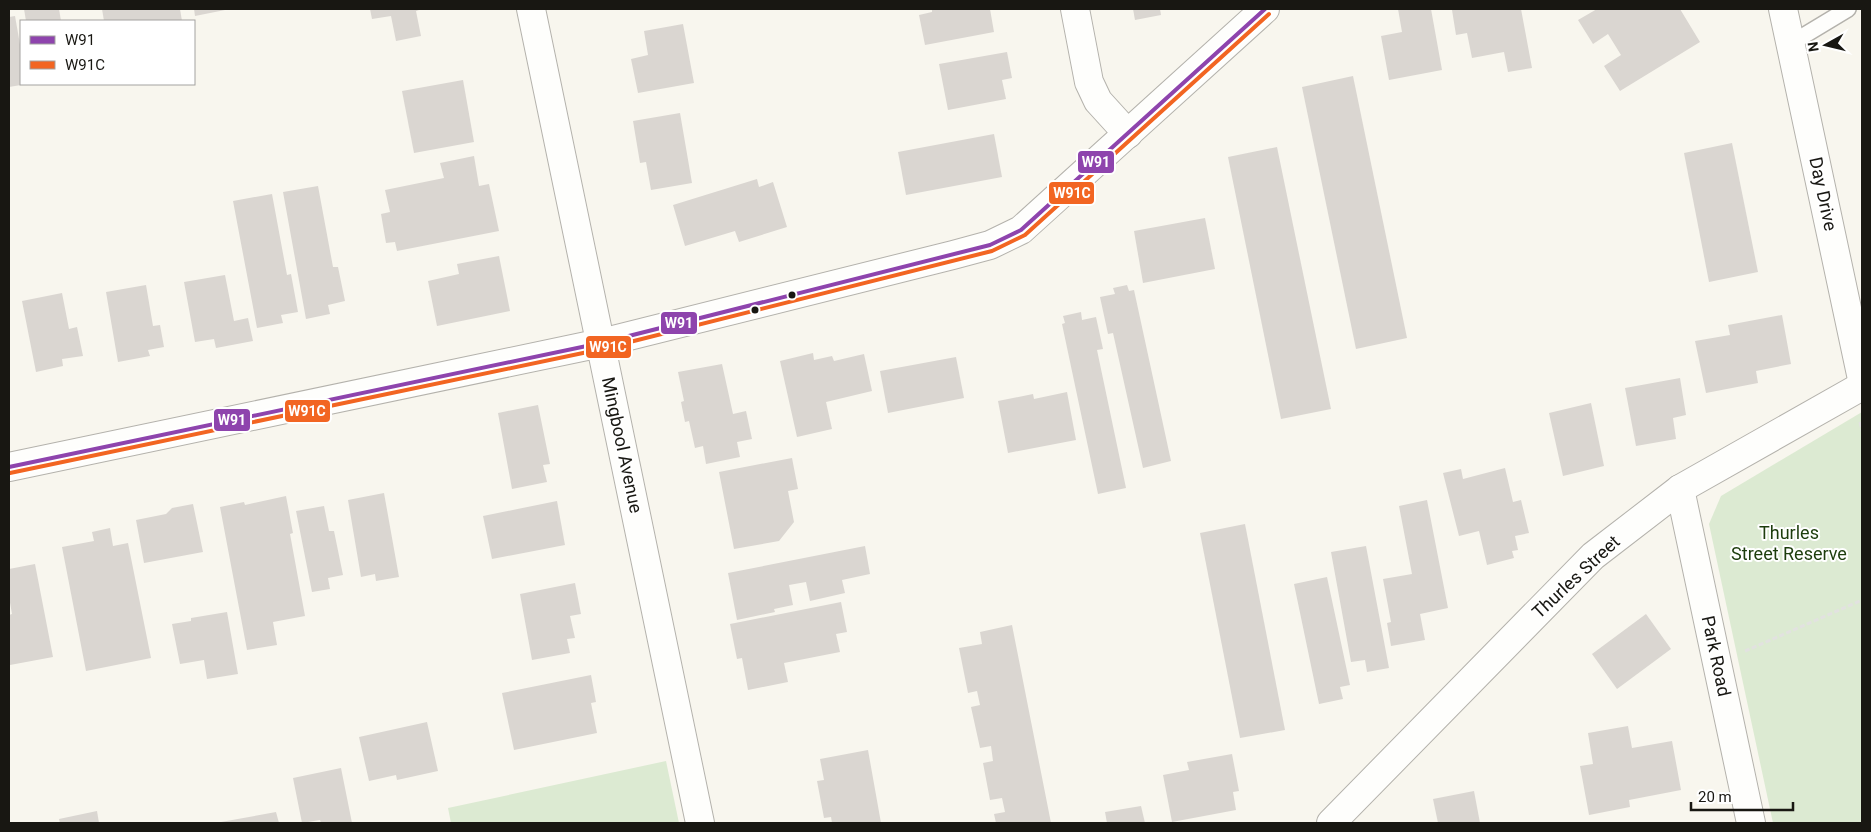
<svg xmlns="http://www.w3.org/2000/svg" width="1871" height="832" font-family="Roboto,sans-serif">
	<style>
		.green { fill: #dcead2 }
		.building { fill: #dad6d1 }
		.lines { fill: none; stroke-linecap: round; stroke-linejoin: round }
		.service-casing { stroke: #b4b2ac; stroke-width: 18 }
		.minor-casing { stroke: #b4b2ac; stroke-width: 30 }
		.tertiary-casing { stroke: #b4b2ac; stroke-width: 30 }
		.path { stroke: #e2e2e0; stroke-width: 3; stroke-dasharray: 5 2.5; stroke-linecap: butt }
		.service { stroke: #fefefc; stroke-width: 15 }
		.minor { stroke: #fefefc; stroke-width: 28 }
		.tertiary { stroke: #fefefc; stroke-width: 28 }
		.bus-1-casing { stroke: #fff; stroke-width: 8 }
		.bus-2-casing { stroke: #fff; stroke-width: 8 }
		.bus-1 { stroke: #8e44ad; stroke-width: 4 }
		.bus-2 { stroke: #f26522; stroke-width: 4 }
		.bus-dot { fill: #181712; stroke: #fff; stroke-width: 2 }
		.labels { text-anchor: middle; stroke-width: 4; stroke-linejoin: round; paint-order: stroke }
		.street-label { font-size: 18px; fill: #181712; stroke: #fff }
		.park-label { font-size: 18px; fill: #1d3d0d; stroke: #fff }
		.line-badge { stroke: #fff; stroke-width: 2 }
		.badge-label { font-size: 14px; text-anchor: middle; font-weight: bold; fill: #fff }
	</style>
	<rect width="100%" height="100%" fill="#f8f6ee"/>
	<g class="green">
		<polygon points="1862,412 1862,823 1773,823 1709,524 1721,496"/>
		<polygon points="666,761 679,823 451,823 448,808"/>
	</g>
	<g class="building">
		<polygon points="24,9 59,9 61,21 26,21"/>
		<polygon points="102,9 180,9 182,21 104,21"/>
		<polygon points="194,9 225,9 225,10 195,16"/>
		<polygon points="370,9 422,9 416,11 421,36 396,41 391,16 372,19"/>
		<polygon points="932,9 990,9 994,32 925,45 919,15 932,12"/>
		<polygon points="1133,9 1160,9 1161,15 1135,20"/>
		<polygon points="1398,9 1431,9 1442,70 1389,80 1381,36 1402,32"/>
		<polygon points="1457,9 1521,9 1532,68 1508,72 1504,52 1472,58 1467,33 1456,35 1452,10"/>
		<polygon points="1597,9 1680,9 1700,42 1620,91 1604,66 1621,55 1608,34 1593,44 1578,20"/>
		<polygon points="15,16 21,50 21,85 9,87 9,17"/>
		<polygon points="683,24 694,83 638,93 631,59 648,55 644,31"/>
		<polygon points="1007,52 1012,78 1002,80 1006,99 948,110 939,64"/>
		<polygon points="1353,76 1407,338 1356,349 1302,87"/>
		<polygon points="463,80 474,142 414,153 402,91"/>
		<polygon points="680,113 692,183 651,190 646,162 640,163 633,121"/>
		<polygon points="994,134 1002,177 906,195 898,152"/>
		<polygon points="1732,143 1758,272 1709,282 1684,153"/>
		<polygon points="1277,147 1331,409 1281,419 1228,157"/>
		<polygon points="474,156 479,186 489,184 499,231 397,251 395,242 386,243 381,214 390,212 385,190 444,178 440,163"/>
		<polygon points="757,179 759,187 773,182 787,227 739,242 735,231 685,246 673,205"/>
		<polygon points="318,186 333,267 338,267 345,301 328,305 330,314 306,319 283,192"/>
		<polygon points="272,194 287,275 291,274 298,312 281,315 283,323 257,328 233,201"/>
		<polygon points="1205,218 1215,269 1143,283 1134,231"/>
		<polygon points="499,256 510,311 437,326 428,281 459,274 457,264"/>
		<polygon points="225,275 234,321 248,318 253,341 216,348 214,339 195,342 184,282"/>
		<polygon points="146,285 153,326 160,325 164,347 148,350 150,356 118,362 106,292"/>
		<polygon points="1127,285 1129,291 1134,290 1171,461 1143,468 1113,333 1108,334 1100,297 1115,294 1113,288"/>
		<polygon points="62,293 69,329 77,327 83,356 62,359 63,366 36,372 22,301"/>
		<polygon points="1081,312 1082,320 1096,317 1103,349 1097,350 1126,488 1098,494 1062,324 1065,323 1063,316"/>
		<polygon points="1782,315 1791,364 1756,371 1758,383 1706,393 1695,341 1730,335 1728,325"/>
		<polygon points="813,353 814,360 832,356 834,361 864,354 872,391 826,402 832,429 797,437 780,361"/>
		<polygon points="956,357 964,398 888,413 880,371"/>
		<polygon points="722,364 733,414 746,411 752,439 737,442 740,457 706,464 703,446 695,448 689,421 685,422 681,402 684,401 678,372"/>
		<polygon points="1680,378 1686,415 1673,418 1676,439 1636,446 1625,388"/>
		<polygon points="1067,392 1076,440 1008,453 998,401 1033,394 1034,399"/>
		<polygon points="1591,403 1604,466 1563,476 1549,413"/>
		<polygon points="538,405 550,464 543,465 547,482 512,489 498,413"/>
		<polygon points="792,458 798,489 788,491 794,522 779,541 734,549 719,472"/>
		<polygon points="1505,468 1513,502 1521,500 1529,533 1515,536 1518,550 1512,551 1514,558 1487,565 1479,531 1459,536 1443,473 1461,469 1463,479"/>
		<polygon points="384,493 399,577 376,581 375,574 361,577 348,500"/>
		<polygon points="286,496 293,533 290,534 305,616 273,622 277,645 247,650 220,507 244,502 245,505"/>
		<polygon points="1427,500 1448,608 1420,614 1425,640 1391,646 1387,623 1391,622 1383,579 1412,574 1399,506"/>
		<polygon points="557,501 565,545 492,559 483,516"/>
		<polygon points="193,504 203,552 144,563 136,520 166,514 172,508"/>
		<polygon points="324,506 329,531 334,531 343,575 328,578 330,589 312,592 296,511"/>
		<polygon points="1245,524 1285,730 1240,738 1200,533"/>
		<polygon points="110,528 113,546 128,543 151,658 86,671 62,547 94,541 92,532"/>
		<polygon points="865,546 870,574 842,580 845,593 810,601 806,582 789,585 793,605 774,609 775,612 737,620 728,573"/>
		<polygon points="1366,546 1389,668 1367,672 1365,660 1351,662 1331,552"/>
		<polygon points="35,564 53,657 10,665 9,615 12,614 9,597 9,569"/>
		<polygon points="1327,577 1350,685 1340,687 1343,699 1319,704 1294,584"/>
		<polygon points="575,583 581,614 570,616 575,638 567,639 570,653 532,660 520,594"/>
		<polygon points="841,602 847,632 836,634 840,652 784,663 788,682 748,690 742,658 737,659 730,624"/>
		<polygon points="227,612 238,674 207,679 204,660 180,664 172,624 191,621 191,618"/>
		<polygon points="1646,614 1671,649 1617,689 1592,654"/>
		<polygon points="1012,625 1051,823 996,823 994,814 1005,812 1002,798 990,800 983,763 993,761 991,746 980,748 971,707 980,705 977,691 968,693 959,648 982,644 980,632"/>
		<polygon points="591,675 596,702 591,703 597,733 514,750 502,693"/>
		<polygon points="427,722 438,771 397,780 396,775 369,781 359,737"/>
		<polygon points="1628,726 1632,748 1672,741 1681,790 1629,800 1630,807 1589,815 1580,766 1593,764 1588,733"/>
		<polygon points="868,750 881,823 832,823 831,817 824,818 817,781 824,780 820,759"/>
		<polygon points="1232,754 1239,791 1233,792 1236,810 1172,822 1163,775 1189,770 1187,762"/>
		<polygon points="341,768 352,823 321,823 320,820 302,823 293,778"/>
		<polygon points="1474,791 1480,823 1438,823 1433,799"/>
		<polygon points="1141,806 1145,823 1107,823 1105,812"/>
		<polygon points="97,811 99,823 60,823 59,819"/>
		<polygon points="276,812 279,823 221,823 221,822"/>
	</g>
	<g class="lines">
		<defs>
			<polyline id="service" points="1790,44 1848,9"/>
			<g id="minor">
				<polyline points="531,9 700,823"/>
				<polyline points="1075,9 1089,82 1098,101 1128,134"/>
				<polyline points="1783,9 1862,379"/>
				<polyline points="1680,489 1751,823"/>
				<polyline points="1331,823 1593,556 1680,489 1862,386"/>
			</g>
			<polyline id="tertiary" points="9,467 601,343 953,255 990,245 1021,230 1265,9"/>
		</defs>
		<use href="#service" class="service-casing"/>
		<use href="#minor" class="minor-casing"/>
		<use href="#tertiary" class="tertiary-casing"/>
		<g class="path">
			<polyline points="1860,422 1862,431"/>
			<polyline points="1745,651 1862,600"/>
		</g>
		<use href="#service" class="service"/>
		<use href="#minor" class="minor"/>
		<use href="#tertiary" class="tertiary"/>
		<defs>
			<polyline id="bus-1" points="9,467 601,343 990,245 1021,230 1265,9"/>
			<polyline id="bus-2" points="10,473 602,349 992,251 1025,235 1269,14"/>
		</defs>
		<use href="#bus-1" class="bus-1-casing"/>
		<use href="#bus-2" class="bus-2-casing"/>
		<use href="#bus-1" class="bus-1"/>
		<use href="#bus-2" class="bus-2"/>
	</g>
	<g class="bus-dot">
		<circle cx="792" cy="295" r="4.5"/>
		<circle cx="755" cy="310" r="4.5"/>
	</g>
	<g class="labels">
		<g class="street-label">
			<text transform="translate(1823 194) rotate(78)" y="6">Day Drive</text>
			<text transform="translate(622 445) rotate(78)" y="6">Mingbool Avenue</text>
			<text transform="translate(1576 577) rotate(-43)" y="6">Thurles Street</text>
			<text transform="translate(1716 656) rotate(78)" y="6">Park Road</text>
		</g>
		<g class="park-label">
			<text x="1789" y="539">Thurles<tspan x="1789" dy="21">Street Reserve</tspan></text>
		</g>
	</g>
	<g class="line-badge">
		<rect x="1077" y="150" width="38" height="24" rx="5" fill="#8e44ad"/>
		<rect x="1048" y="181" width="47" height="24" rx="5" fill="#f26522"/>
		<rect x="660" y="311" width="38" height="24" rx="5" fill="#8e44ad"/>
		<rect x="585" y="335" width="47" height="24" rx="5" fill="#f26522"/>
		<rect x="284" y="399" width="47" height="24" rx="5" fill="#f26522"/>
		<rect x="213" y="408" width="38" height="24" rx="5" fill="#8e44ad"/>
	</g>
	<g class="badge-label">
		<text x="1096" y="167">W91</text>
		<text x="1072" y="198">W91C</text>
		<text x="679" y="328">W91</text>
		<text x="608" y="352">W91C</text>
		<text x="307" y="416">W91C</text>
		<text x="232" y="425">W91</text>
	</g>
	<rect width="1871" height="832" fill="none" stroke="#181712" stroke-width="20"/>
	<rect x="20" y="20" width="175" height="65" fill="#ffffff" stroke="#a3a2a0"/>
	<rect x="30" y="36" width="25" height="8" fill="#8e44ad" stroke="#a3a2a0"/>
	<text x="65" y="45" font-size="15" fill="#181712">W91</text>
	<rect x="30" y="61" width="25" height="8" fill="#f26522" stroke="#a3a2a0"/>
	<text x="65" y="70" font-size="15" fill="#181712">W91C</text>
	<g transform="translate(1826 45) rotate(262)" stroke="#ffffff" stroke-width="4" paint-order="stroke">
	<path d="M0-4L9 19L0 12L-9 19Z" fill="#181712"/>
	<text y="-8" font-size="14" font-weight="bold" text-anchor="middle" fill="#181712">N</text>
	</g>
	<path d="M1691 802v8h102v-8" fill="none" stroke="#181712" stroke-width="2.5"/>
	<text x="1698" y="802" font-size="15" fill="#181712" stroke="#ffffff" stroke-width="4" paint-order="stroke">20 m</text>
</svg>
